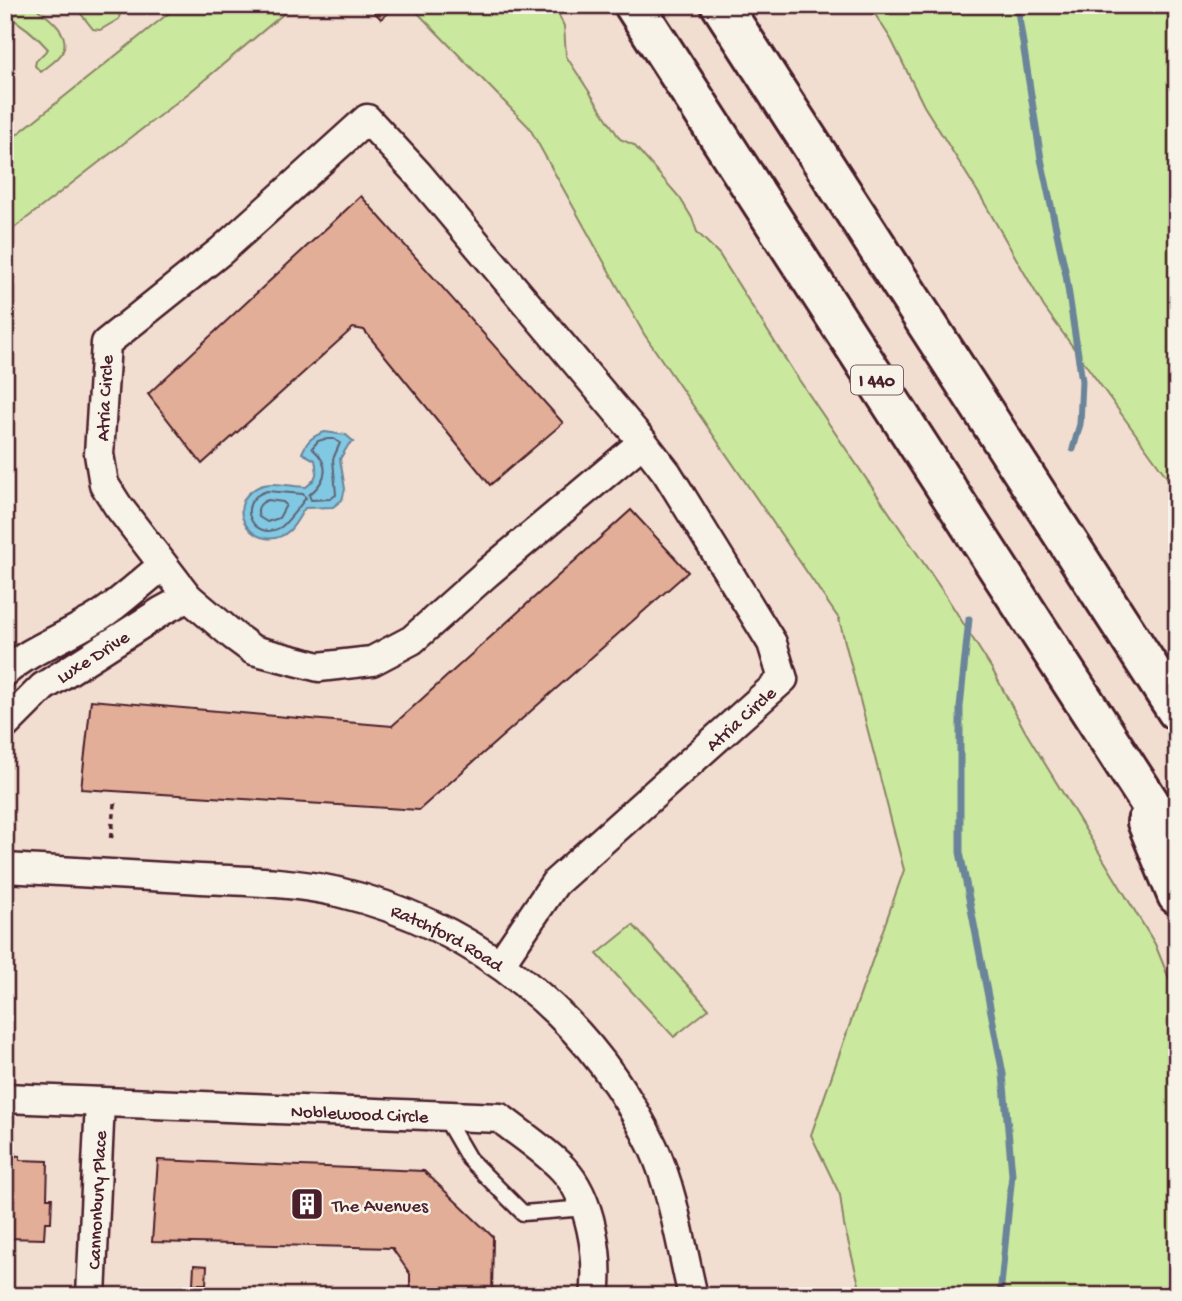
<svg xmlns="http://www.w3.org/2000/svg" width="1182" height="1301" font-family="'Gochi Hand',sans-serif">
	<style>
		.green { fill: #cbe89f; stroke: #8a8465; stroke-width: 2 }
		.water { fill: #81c8e2; stroke: #6b8499; stroke-width: 2 }
		.lines { fill: none; stroke-linecap: round; stroke-linejoin: round }
		.shore { stroke: #606374; stroke-width: 2 }
		.stream { stroke: #6b8499; stroke-width: 7 }
		.building { fill: #e3ae97; stroke: #4a1f2b; stroke-width: 2 }
		.service-casing { stroke: #4a1f2b; stroke-width: 19 }
		.minor-casing { stroke: #4a1f2b; stroke-width: 33 }
		.motorway-casing { stroke: #4a1f2b; stroke-width: 44 }
		.path { stroke: #4a1f2b; stroke-width: 4.5; stroke-dasharray: 5 5; stroke-linecap: butt }
		.service { stroke: #f7f3e8; stroke-width: 14 }
		.minor { stroke: #f7f3e8; stroke-width: 28 }
		.motorway { stroke: #f7f3e8; stroke-width: 38 }
		.labels { text-anchor: middle; stroke-width: 5; stroke-linejoin: round; paint-order: stroke }
		.shield { fill: #f7f3e8; stroke: #7e5f64; stroke-width: 2 }
		.shield-label { font-size: 18px; font-weight: bold; fill: #4a1f2b }
		.street-label { font-size: 19px; fill: #4a1f2b; stroke: #f7f3e8 }
		.poi-label { font-size: 19px; fill: #4a1f2b; stroke: #f7f3e8; text-anchor: start }
	</style>
	<rect width="100%" height="100%" fill="#f1ded0"/>
	<filter id="ink" filterUnits="userSpaceOnUse"><feTurbulence type="fractalNoise" baseFrequency=".0143" numOctaves="2"/><feDisplacementMap in="SourceGraphic" scale="14" xChannelSelector="R" yChannelSelector="G"/><feConvolveMatrix kernelMatrix="1 2 1 2 8 2 1 2 1" color-interpolation-filters="sRGB"/></filter>
	<g filter="url(#ink)">
		<g class="green">
			<path d="M5 5H32C45 15 73 32 62 53 58 60 48 66 41 72L35 66 36 61 48 49C35 34 23 24 5 15Z"/>
			<polygon points="74,5 115,5 120,12 119,19 100,30 93,29"/>
			<polygon points="179,5 294,5 190,92 5,235 5,144"/>
			<polygon points="410,5 554,5 564,26 566,56 620,139 634,145 680,198 692,218 697,232 719,254 793,371 946,596 992,669 1025,731 1155,944 1177,998 1177,1296 862,1296 844,1225 840,1195 811,1135 904,870 839,619 644,334 529,127"/>
			<polygon points="869,5 1177,5 1177,491 1044,307 981,197 924,106 891,39"/>
			<polygon points="633,925 709,1009 674,1037 597,954"/>
		</g>
		<path class="water" d="M325 432 346 435 354 442 349 444 340 459 345 489 342 500 333 507 305 508C300 515 296 524 290 530 259 559 218 507 258 487 271 480 292 487 306 487 317 479 318 473 315 460L302 453C307 441 312 436 325 432Z"/>
		<g class="lines">
			<g class="shore">
				<path d="M325 439H334L340 443 333 459 336 495 330 499 311 500 309 495C320 486 331 472 320 457 318 453 314 451 312 448L318 441Z"/>
				<path d="M267 491 303 494 306 498C300 505 287 523 281 527 254 544 232 501 267 491Z"/>
				<path d="M268 500 283 502 286 505 279 518 267 522 259 517C256 509 259 503 268 500Z"/>
			</g>
			<g class="stream">
				<polyline points="1017,5 1041,159 1066,275 1082,381 1080,424 1073,449"/>
				<polyline points="969,619 960,707 960,852 1003,1074 1012,1174 1000,1296"/>
			</g>
		</g>
		<g class="building">
			<polygon points="368,5 397,5 381,19"/>
			<polygon points="361,196 563,423 490,485 364,330 353,328 202,464 148,394"/>
			<polygon points="631,510 688,572 419,810 81,789 91,700 392,726"/>
			<polygon points="5,1155 20,1156 20,1160 48,1161 47,1198 52,1198 51,1222 45,1222 44,1239 5,1238"/>
			<polygon points="158,1160 424,1171 493,1237 492,1296 410,1296 410,1274 392,1248 152,1242"/>
			<polygon points="194,1265 207,1266 206,1284 193,1284"/>
		</g>
		<g class="lines">
			<defs>
				<polyline id="service" points="444,1116 469,1159 523,1213 586,1208"/>
				<g id="minor">
					<polygon points="367,119 418,174 643,442 487,573 412,640 372,661 319,667 253,650 234,636 188,597 118,506 104,484 99,454 106,343 221,251"/>
					<path d="M5 672C29 651 57 641 84 625 113 610 137 586 162 566"/>
					<path id="s1" d="M5 725 43 687 162 611 188 597"/>
					<path id="s2" d="M5 868C71 872 136 875 201 879 247 881 294 882 338 892 477 925 592 1018 653 1147 674 1193 681 1247 693 1296"/>
					<path id="s3" d="M500 964 555 883 783 679 772 643 667 473 643 442"/>
					<path id="s4" d="M5 1098 500 1118C520 1134 545 1150 563 1169 591 1198 600 1257 595 1296"/>
					<path id="s5" d="M91 1296 100 1102"/>
				</g>
				<g id="motorway">
					<polyline points="634,5 1177,845"/>
					<polyline points="721,5 1177,711"/>
					<polyline points="1147,822 1177,895"/>
				</g>
			</defs>
			<use href="#service" class="service-casing"/>
			<use href="#minor" class="minor-casing"/>
			<use href="#motorway" class="motorway-casing"/>
			<polyline class="path" points="111,838 115,800"/>
			<use href="#service" class="service"/>
			<use href="#minor" class="minor"/>
			<use href="#motorway" class="motorway"/>
		</g>
	</g>
	<defs>
		<symbol id="building-square" viewBox="-11 -11 22 22"><rect x="-9" y="-9" width="18" height="18" rx="4" fill="#4a1f2b" stroke="#f7f3e8"/><path d="M-4-6H4V6H1V3H-1V6H-4ZM-2.5-4.3h1.7v1.8h-1.7ZM.8-4.3h1.7v1.8H.8ZM-2.5-1h1.7V.8h-1.7ZM.8-1h1.7V.8H.8Z" fill="#fff"/></symbol>
	</defs>
	<g fill-rule="evenodd">
		<use href="#building-square" x="288" y="1185" width="38" height="38"/>
	</g>
	<g class="labels">
		<rect class="shield" x="851" y="365.5" width="52" height="29" rx="5"/>
		<g class="shield-label">
			<text x="877" y="386">I 440</text>
		</g>
		<g class="street-label">
			<text transform="translate(103 398) rotate(-87)" y="7">Atria Circle</text>
			<text dy="7" stroke="none"><textPath href="#s1" startOffset="112">Luxe Drive</textPath></text>
			<text dy="7" stroke="none"><textPath href="#s3" startOffset="346">Atria Circle</textPath></text>
			<text dy="7" stroke="none"><textPath href="#s2" startOffset="453">Ratchford Road</textPath></text>
			<text dy="7" stroke="none"><textPath href="#s4" startOffset="355">Noblewood Circle</textPath></text>
			<text dy="7" stroke="none"><textPath href="#s5" startOffset="96">Cannonbury Place</textPath></text>
		</g>
		<g class="poi-label">
			<text x="332" y="1211">The Avenues</text>
		</g>
	</g>
	<rect width="1182" height="1301" fill="none" stroke="#f7f3e8" stroke-width="28"/>
	<rect x="14" y="14" width="1154" height="1273" fill="none" stroke="#4a1f2b" stroke-width="2.5" filter="url(#ink)"/>
</svg>
